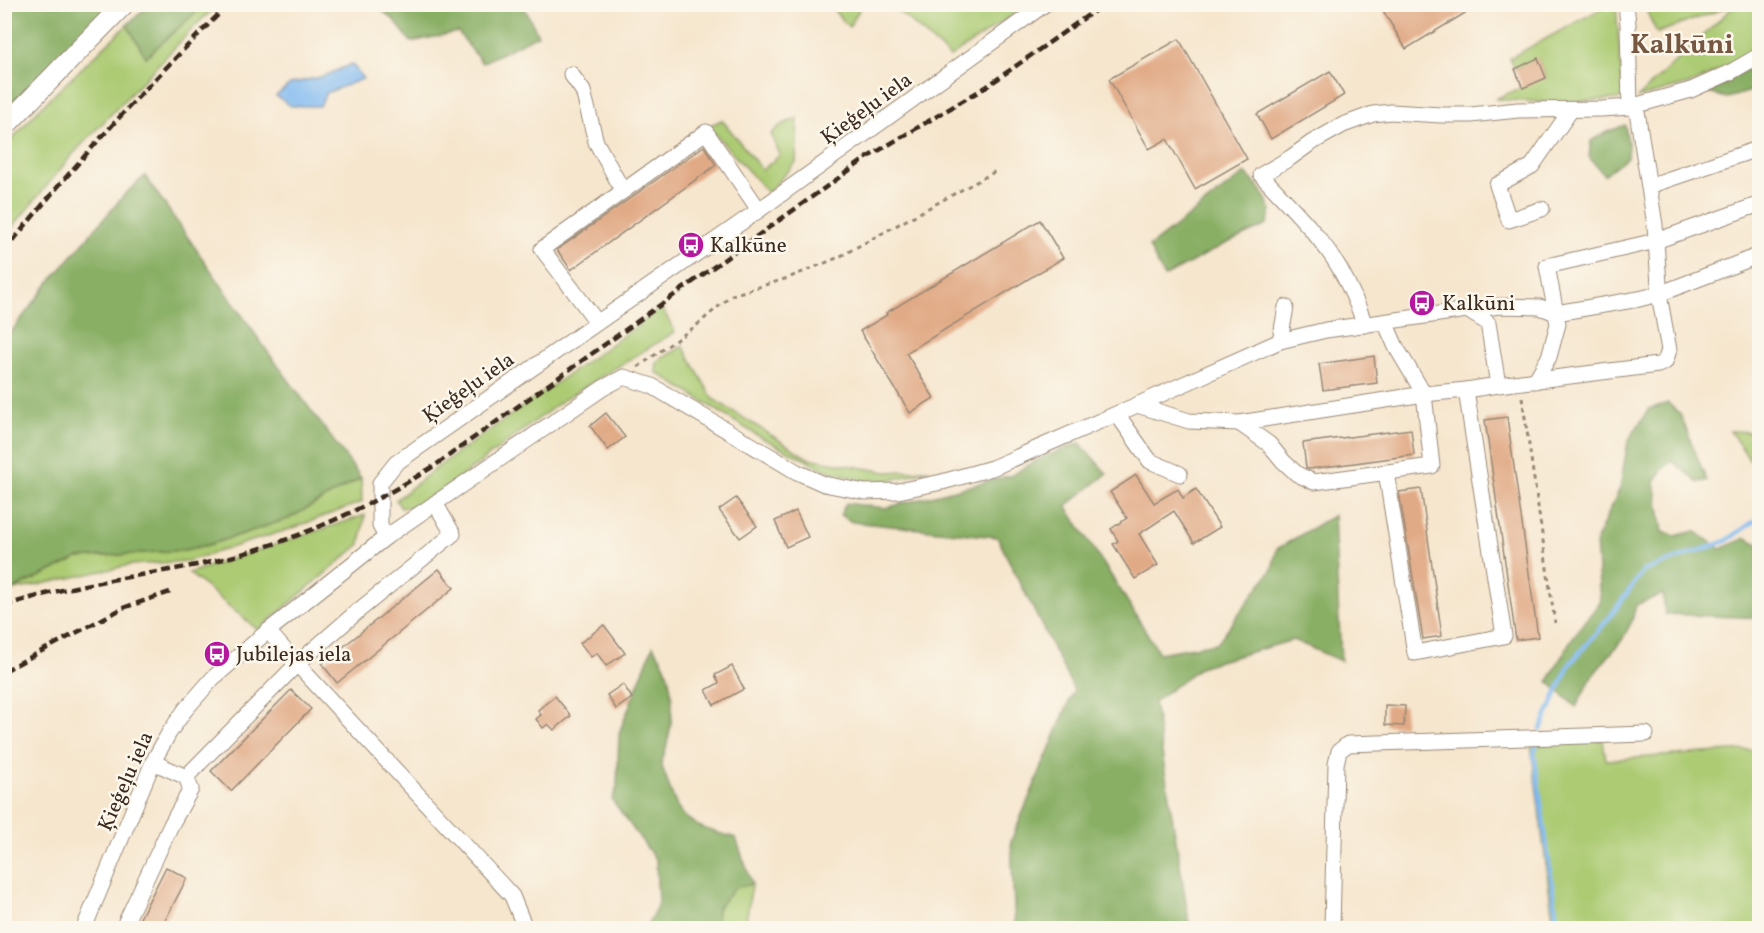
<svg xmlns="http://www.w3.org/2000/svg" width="1764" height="933" font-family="Vollkorn,serif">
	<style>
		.green { fill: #accb73; stroke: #747a48; stroke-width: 1.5 }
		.forest { fill: #89af65; stroke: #626c42; stroke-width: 1.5 }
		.water { fill: #80b9f1; stroke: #5e7288; stroke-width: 1.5 }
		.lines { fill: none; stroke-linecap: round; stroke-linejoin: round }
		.stream { stroke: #80b9f1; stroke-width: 4.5 }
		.building { fill: #e1aa86 }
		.minor-casing { stroke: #988876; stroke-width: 17 }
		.major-casing { stroke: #988876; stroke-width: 22 }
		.path { stroke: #988876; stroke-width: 3; stroke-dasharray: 4.5 4.5; stroke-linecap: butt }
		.minor { stroke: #fff; stroke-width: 15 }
		.major { stroke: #fff; stroke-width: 20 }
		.rail { stroke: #3b2a1e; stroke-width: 4.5; stroke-dasharray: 9 4.5; stroke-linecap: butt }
		.labels { text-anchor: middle; stroke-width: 5; stroke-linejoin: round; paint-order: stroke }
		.street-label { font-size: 21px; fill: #3b2a1e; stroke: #fbf7ec }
		.poi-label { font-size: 21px; fill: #3b2a1e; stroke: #fbf7ec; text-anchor: start }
		.district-label { font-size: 27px; font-weight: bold; fill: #755742; stroke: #fbf7ec }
	</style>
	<rect width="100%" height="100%" fill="#fbf7ec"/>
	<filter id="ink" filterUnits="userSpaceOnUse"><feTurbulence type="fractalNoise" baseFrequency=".0167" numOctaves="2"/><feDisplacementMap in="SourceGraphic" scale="12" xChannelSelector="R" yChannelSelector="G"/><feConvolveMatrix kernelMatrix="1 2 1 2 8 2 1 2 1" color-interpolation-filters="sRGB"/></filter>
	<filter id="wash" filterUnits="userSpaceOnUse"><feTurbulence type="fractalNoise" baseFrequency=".008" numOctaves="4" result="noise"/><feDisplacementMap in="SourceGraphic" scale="24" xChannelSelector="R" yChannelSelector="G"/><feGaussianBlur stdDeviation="1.35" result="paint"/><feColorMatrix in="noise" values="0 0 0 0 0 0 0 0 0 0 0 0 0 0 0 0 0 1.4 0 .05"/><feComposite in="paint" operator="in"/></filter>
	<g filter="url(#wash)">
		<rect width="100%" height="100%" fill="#f6e6ce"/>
		<g class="green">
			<polygon points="204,5 218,5 199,22 73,154 5,236 5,147 39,109 127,25 147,56"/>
			<polygon points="835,5 835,4 862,5 849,27 835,12"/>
			<polygon points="892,5 1027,5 950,57"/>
			<polygon points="1608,5 1616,5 1623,95 1618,99 1555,103 1495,99 1546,77 1538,59 1515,69 1510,58"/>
			<polygon points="1647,5 1647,4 1728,5 1720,10 1657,33 1646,10"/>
			<polygon points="1735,5 1759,5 1759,48 1748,55 1696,82 1637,98"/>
			<polygon points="798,118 796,162 768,193 708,126 722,120 762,170 780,155 771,134 781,125"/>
			<polygon points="662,308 675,332 566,398 438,494 417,506 401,508 396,500 436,468"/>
			<polygon points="683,346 713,399 808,458 886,472 929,470 891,480 867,481 826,470 760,437 656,372 657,361"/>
			<polygon points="1730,431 1759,432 1759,473"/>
			<polygon points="361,478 362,502 293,528 188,561 130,565 10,591 78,558 184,550 208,545 288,519"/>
			<polygon points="365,515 360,544 258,630 189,573"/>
			<polygon points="1603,740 1606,760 1759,749 1759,928 1554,928 1531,745"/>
			<polygon points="752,884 745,928 716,928 717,908 735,888"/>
		</g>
		<g class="forest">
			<polygon points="5,5 115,5 5,123"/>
			<polygon points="149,5 149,4 204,5 146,57 127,25"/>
			<polygon points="375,5 523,5 538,35 482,63 458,32 411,42 394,20"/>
			<polygon points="1759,62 1759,89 1727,98 1708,93"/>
			<polygon points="1625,125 1628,143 1627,157 1604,175 1589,157 1591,141 1607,132"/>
			<polygon points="1245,173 1261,189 1271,210 1267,225 1223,245 1164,277 1149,247"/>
			<polygon points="145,176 265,348 361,478 288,519 208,545 184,550 78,558 5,593 5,340 47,285 125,194"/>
			<polygon points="1668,403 1680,414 1707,481 1698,482 1672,461 1662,470 1655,482 1663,532 1675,536 1695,531 1720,549 1746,538 1759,544 1759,618 1665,614 1663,594 1636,605 1632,621 1622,640 1593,675 1576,707 1548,681 1571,640 1600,602 1596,540 1620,488 1628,441 1649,409"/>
			<polygon points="1080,443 1107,474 1066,506 1121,591 1159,653 1217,643 1272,569 1277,549 1334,515 1341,661 1293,640 1202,666 1154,702 1190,928 1015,928 1011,841 1074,690 997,537 852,522 840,515 846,503 885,508 1012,475 1039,459"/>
			<path d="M653 646C657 652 662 659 665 666 677 698 672 733 661 764 667 778 671 795 678 808 690 828 716 832 736 838L752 884 735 888 717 908 716 928H646L658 904 656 860 612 800 617 787 619 733Z"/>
		</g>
		<polygon class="water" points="352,64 363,79 326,93 320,106 291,106 276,96 290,84 324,76"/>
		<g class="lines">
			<g class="stream">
				<polyline points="1541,729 1569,665 1609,618 1643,571 1726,541 1760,517"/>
				<polyline points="1537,744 1534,753 1558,928"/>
			</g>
		</g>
		<g id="blocks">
			<g class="building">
				<polygon points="1379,4 1480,4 1406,49"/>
				<polygon points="1179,39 1247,159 1195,189 1167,139 1149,149 1109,79"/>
				<polygon points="1538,58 1546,78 1523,88 1515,69"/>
				<polygon points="1330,71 1344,95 1271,139 1257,114"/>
				<polygon points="704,146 716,165 571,270 557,250"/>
				<polygon points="1040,220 1063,258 906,353 934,398 910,413 860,331 887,315 886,313"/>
				<polygon points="1374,356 1377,383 1323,390 1319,364"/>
				<polygon points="606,413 625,437 608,450 590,426"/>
				<polygon points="1507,417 1538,637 1516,640 1485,420"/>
				<polygon points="1411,429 1414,455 1310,469 1306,468 1303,443"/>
				<polygon points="1136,475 1154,503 1178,489 1183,498 1196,489 1220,527 1194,543 1174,511 1139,534 1158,565 1135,579 1113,544 1118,541 1111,529 1127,518 1110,492"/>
				<polygon points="1421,489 1442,636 1423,639 1399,492"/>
				<polygon points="736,498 757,526 740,538 719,510"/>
				<polygon points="796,511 808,537 786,547 775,521"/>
				<polygon points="439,569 454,588 337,683 322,664"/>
				<polygon points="604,625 625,653 606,666 597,653 591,657 580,643"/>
				<polygon points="732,666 744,689 714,705 706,690 719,683 715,675"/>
				<polygon points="623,684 632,698 616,709 607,695"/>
				<polygon points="291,690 311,709 231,791 211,771"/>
				<polygon points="555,696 571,716 554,730 548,724 543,728 536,719 541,715 538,710"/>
				<polygon points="1385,705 1405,706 1404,726 1385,725"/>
				<polygon points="166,867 187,878 161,928 135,928"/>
			</g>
		</g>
	</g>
	<g filter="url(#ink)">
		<use href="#blocks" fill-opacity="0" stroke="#988876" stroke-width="1.5"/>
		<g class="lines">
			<defs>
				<g id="minor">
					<polyline points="1626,4 1628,24 1630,107"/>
					<polyline points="571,74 583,91 596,142 623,191"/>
					<polyline points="1649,186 1760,148"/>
					<polyline points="1542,209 1509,220 1497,185 1532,166 1571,110"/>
					<polyline points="1467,310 1500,306 1540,307 1556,313 1639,299 1659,294 1760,255"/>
					<polyline points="597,322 542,249 706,132 759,210"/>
					<path d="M1365 325C1358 305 1350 287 1340 269 1321 236 1287 203 1261 175L1290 158 1311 143 1343 125 1373 114 1391 112 1441 115H1471L1518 110 1602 109 1630 107 1691 90 1729 73 1760 55"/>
					<polyline points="1280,341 1286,307"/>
					<polyline points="1535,381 1549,357 1558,324 1547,266 1656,241 1760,204"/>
					<polyline points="1498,385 1658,365 1665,362 1669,350 1660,300 1655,225 1636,105"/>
					<polyline points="1137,405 1189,421 1239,423 1424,394 1432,466 1314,482 1297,474 1283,461 1269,444 1239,423"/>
					<polyline points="1117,414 1150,461 1180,474"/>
					<polyline points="1386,472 1415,653 1504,636 1466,390"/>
					<polyline points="386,537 603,388 624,377 652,386 797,472 824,484 865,492 898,491 942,482 992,468 1137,405 1280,341 1326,330 1467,310 1488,323 1498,385 1466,390 1424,394 1396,347 1385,322"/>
					<polyline points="268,631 297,664 512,896 525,928"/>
					<polyline points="186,777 297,664 358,611 453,534 435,503"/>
					<polyline points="84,928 153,762 169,733 185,710 213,678 268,631 386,537 380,526 380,483 396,463 759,210 1045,4"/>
					<polyline points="123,928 171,825 191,789 186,777 153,762"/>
					<polyline points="1332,928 1336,764 1339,751 1348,744 1646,734"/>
				</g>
				<polyline id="major" points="4,127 124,4"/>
			</defs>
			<use href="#minor" class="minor-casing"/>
			<use href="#major" class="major-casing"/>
			<g class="path">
				<polyline points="638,367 697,325 732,295 788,278 837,258 996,171"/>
				<polyline points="1522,397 1555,623"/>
			</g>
			<use href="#minor" class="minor"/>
			<use href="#major" class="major"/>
			<g class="rail">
				<path d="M4 252C74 164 149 83 229 4"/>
				<path d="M4 606C26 599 48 593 71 588 118 577 168 572 215 561 294 542 369 508 437 464L868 157 986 87 1104 4"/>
				<polyline points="4,671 123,608 170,592"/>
			</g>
		</g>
	</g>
	<defs>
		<symbol id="bus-disc" viewBox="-11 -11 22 22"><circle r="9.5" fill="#b5179e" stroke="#fbf7ec"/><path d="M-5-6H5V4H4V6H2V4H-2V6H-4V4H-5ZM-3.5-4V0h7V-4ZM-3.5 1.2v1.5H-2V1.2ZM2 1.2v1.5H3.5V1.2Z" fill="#fff"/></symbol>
	</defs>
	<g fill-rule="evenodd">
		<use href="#bus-disc" x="676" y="230" width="30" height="30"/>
		<use href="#bus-disc" x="1407" y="288" width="30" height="30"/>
		<use href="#bus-disc" x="202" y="639" width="30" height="30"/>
	</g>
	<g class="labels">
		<g class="street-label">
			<text transform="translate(866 108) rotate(-36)" y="7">Ķieģeļu iela</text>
			<text transform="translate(468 387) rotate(-35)" y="7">Ķieģeļu iela</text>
			<text transform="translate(125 781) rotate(-66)" y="7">Ķieģeļu iela</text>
		</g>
		<g class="poi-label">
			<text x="710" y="252">Kalkūne</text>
			<text x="1442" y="310">Kalkūni</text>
			<text x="236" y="661">Jubilejas iela</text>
		</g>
		<g class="district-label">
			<text x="1682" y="53">Kalkūni</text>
		</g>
	</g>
	<rect width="1764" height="933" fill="none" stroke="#fbf7ec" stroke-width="24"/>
</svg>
